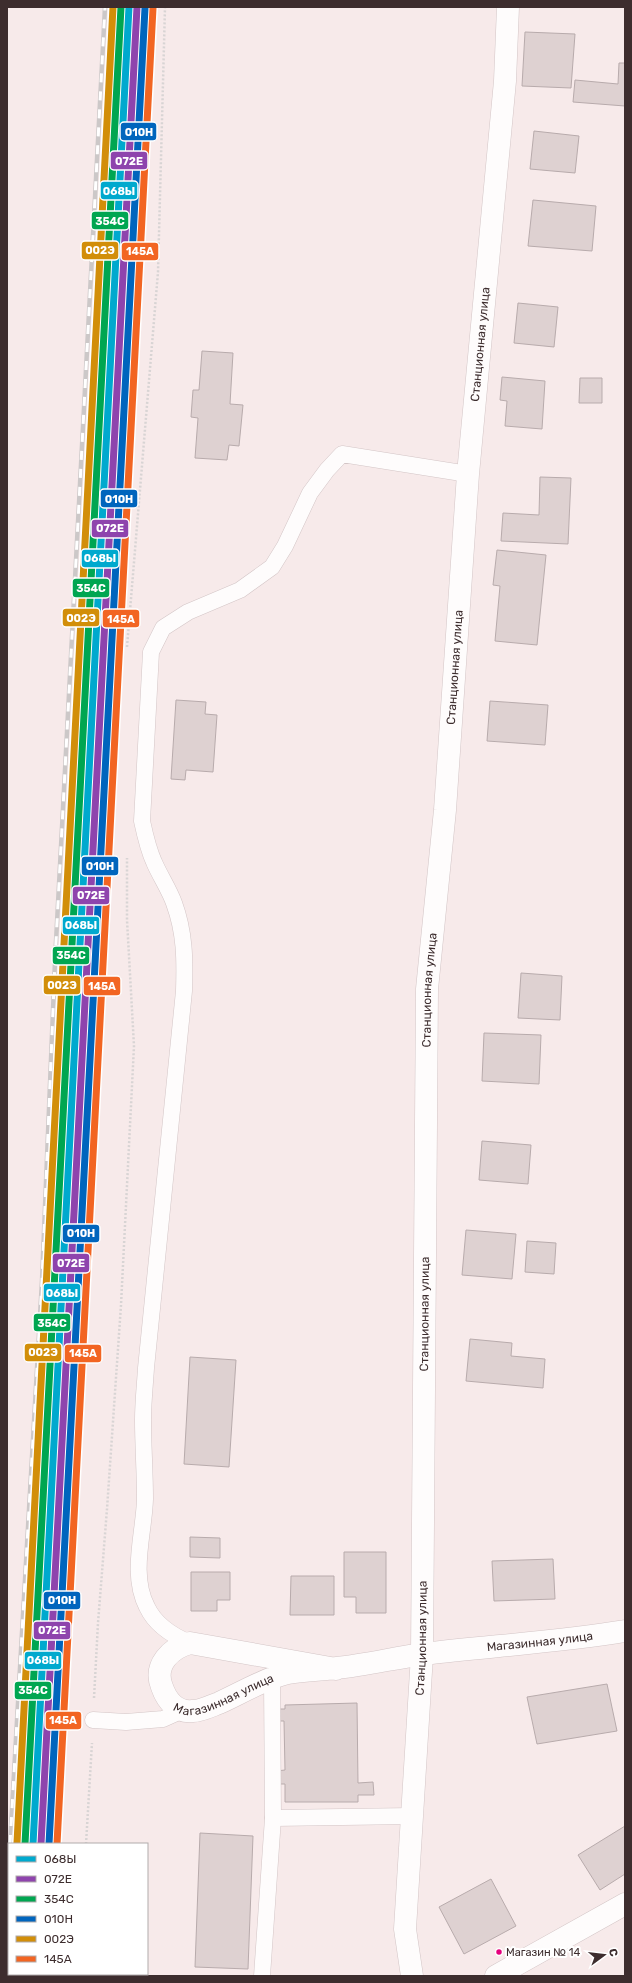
<svg xmlns="http://www.w3.org/2000/svg" width="632" height="1983" font-family="Rubik,sans-serif">
	<style>
		.building { fill: #ded1d1; stroke: #b8abac }
		.lines { fill: none; stroke-linecap: round; stroke-linejoin: round }
		.service-casing { stroke: #d3c5c6; stroke-width: 17 }
		.minor-casing { stroke: #d3c5c6; stroke-width: 23 }
		.tertiary-casing { stroke: #d3c5c6; stroke-width: 23 }
		.path { stroke: #d8d4d4; stroke-width: 2.5; stroke-dasharray: 2 2; stroke-linecap: butt }
		.service { stroke: #fefcfc; stroke-width: 16 }
		.minor { stroke: #fefcfc; stroke-width: 22 }
		.tertiary { stroke: #fefcfc; stroke-width: 22 }
		.rail-casing { stroke: #ccc8c8; stroke-width: 4.5 }
		.rail { stroke: #fff; stroke-width: 3; stroke-dasharray: 9; stroke-linecap: butt }
		.rail-1-casing { stroke: #fff; stroke-width: 10 }
		.rail-2-casing { stroke: #fff; stroke-width: 10 }
		.rail-3-casing { stroke: #fff; stroke-width: 10 }
		.rail-4-casing { stroke: #fff; stroke-width: 10 }
		.rail-5-casing { stroke: #fff; stroke-width: 10 }
		.rail-6-casing { stroke: #fff; stroke-width: 10 }
		.rail-1 { stroke: #00a9ce; stroke-width: 7 }
		.rail-2 { stroke: #8e44ad; stroke-width: 7 }
		.rail-3 { stroke: #00a651; stroke-width: 7 }
		.rail-4 { stroke: #0065bd; stroke-width: 7 }
		.rail-5 { stroke: #d28e09; stroke-width: 7 }
		.rail-6 { stroke: #f26522; stroke-width: 7 }
		.bus-dot { fill: #e5007d; stroke: #fff; stroke-width: 1.5 }
		.labels { text-anchor: middle; stroke-width: 4; stroke-linejoin: round; paint-order: stroke }
		.bus-label { font-size: 11px; fill: #3d2d2e; stroke: #fff; text-anchor: start }
		.street-label { font-size: 12px; fill: #3d2d2e; stroke: #fff }
		.line-badge { stroke: #fff; stroke-width: 1.5 }
		.badge-label { font-size: 11px; text-anchor: middle; font-weight: bold; fill: #fff }
	</style>
	<rect width="100%" height="100%" fill="#f7eaea"/>
	<g class="building">
		<polygon points="525,32 575,34 571,88 522,86"/>
		<polygon points="619,63 625,63 625,106 573,102 575,80 618,84"/>
		<polygon points="534,131 579,136 575,173 530,169"/>
		<polygon points="533,200 596,206 592,251 528,246"/>
		<polygon points="518,303 558,307 554,347 514,343"/>
		<polygon points="202,351 233,353 230,404 243,405 239,446 229,445 227,460 195,458 198,418 191,417 193,390 199,390"/>
		<polygon points="502,377 545,381 542,429 505,426 507,401 500,400"/>
		<polygon points="580,378 602,378 602,403 579,403"/>
		<polygon points="540,477 571,478 568,544 501,541 503,513 539,515"/>
		<polygon points="497,550 546,555 537,645 495,641 500,586 493,585"/>
		<polygon points="176,700 206,702 205,714 217,715 213,772 186,770 185,780 171,779"/>
		<polygon points="490,701 548,705 545,745 487,741"/>
		<polygon points="521,973 562,976 560,1020 518,1018"/>
		<polygon points="484,1033 541,1035 539,1084 482,1081"/>
		<polygon points="482,1141 531,1145 528,1184 479,1180"/>
		<polygon points="466,1230 516,1234 512,1279 462,1275"/>
		<polygon points="527,1241 556,1243 554,1274 525,1272"/>
		<polygon points="470,1339 512,1343 511,1356 545,1359 543,1388 466,1381"/>
		<polygon points="190,1357 236,1360 229,1467 184,1464"/>
		<polygon points="190,1537 220,1538 220,1558 190,1557"/>
		<polygon points="344,1552 386,1552 386,1613 356,1613 356,1597 344,1597"/>
		<polygon points="553,1559 555,1599 494,1601 492,1561"/>
		<polygon points="191,1572 230,1572 230,1600 217,1600 217,1611 191,1611"/>
		<polygon points="291,1576 334,1576 334,1615 290,1615"/>
		<polygon points="607,1684 617,1731 537,1744 527,1697"/>
		<polygon points="357,1703 358,1783 373,1782 374,1795 358,1795 358,1802 285,1802 285,1784 276,1784 276,1771 285,1770 284,1721 279,1721 278,1709 285,1709 285,1705"/>
		<polygon points="625,1826 625,1874 600,1890 578,1855"/>
		<polygon points="200,1833 253,1836 248,1969 195,1967"/>
		<polygon points="491,1879 516,1926 464,1954 439,1907"/>
	</g>
	<g class="lines">
		<defs>
			<g id="service">
				<path d="M190 1643C173 1636 155 1624 147 1607 130 1574 144 1534 145 1499 145 1472 143 1446 143 1420 143 1402 145 1385 146 1368L184 991C185 960 185 933 174 903 169 889 160 876 154 862 148 849 145 835 142 821L151 652 163 628 188 612 240 590 272 567 285 546 310 493 327 470 342 454 468 474"/>
				<polyline points="93,1720 126,1722 163,1719 183,1710"/>
				<polyline points="273,1818 412,1816"/>
				<polyline points="262,1976 273,1818 272,1679"/>
			</g>
			<g id="minor">
				<path id="s1" d="M336 1669 190 1643C171 1648 153 1665 162 1687 167 1701 177 1713 193 1711 201 1711 211 1706 219 1703 239 1694 268 1677 288 1673 304 1670 320 1670 337 1668 366 1665 394 1658 423 1654 490 1646 558 1642 625 1631"/>
				<path id="s2" d="M412 1976 405 1929 422 1655 427 989 445 810 468 474 505 81 508 7"/>
			</g>
			<polyline id="tertiary" points="496,1976 625,1904"/>
		</defs>
		<use href="#service" class="service-casing"/>
		<use href="#minor" class="minor-casing"/>
		<use href="#tertiary" class="tertiary-casing"/>
		<g class="path">
			<polyline points="127,647 158,272 165,7"/>
			<polyline points="94,1698 98,1623 107,1509 121,1305 134,1046 127,920 127,858"/>
			<polyline points="86,1844 92,1743"/>
			<polyline points="79,1976 79,1974"/>
		</g>
		<use href="#service" class="service"/>
		<use href="#minor" class="minor"/>
		<use href="#tertiary" class="tertiary"/>
		<defs>
			<g id="rail">
				<polyline points="10,1844 42,1281 55,961 105,7"/>
				<polyline points="7,1902 9,1864"/>
			</g>
		</defs>
		<use href="#rail" class="rail-casing"/>
		<use href="#rail" class="rail"/>
		<defs>
			<polyline id="rail-1" points="33,1844 129,7"/>
			<polyline id="rail-2" points="41,1844 137,7"/>
			<polyline id="rail-3" points="25,1844 121,7"/>
			<polyline id="rail-4" points="49,1844 145,8"/>
			<polyline id="rail-5" points="17,1843 113,7"/>
			<polyline id="rail-6" points="57,1844 153,8"/>
		</defs>
		<use href="#rail-1" class="rail-1-casing"/>
		<use href="#rail-2" class="rail-2-casing"/>
		<use href="#rail-3" class="rail-3-casing"/>
		<use href="#rail-4" class="rail-4-casing"/>
		<use href="#rail-5" class="rail-5-casing"/>
		<use href="#rail-6" class="rail-6-casing"/>
		<use href="#rail-1" class="rail-1"/>
		<use href="#rail-2" class="rail-2"/>
		<use href="#rail-3" class="rail-3"/>
		<use href="#rail-4" class="rail-4"/>
		<use href="#rail-5" class="rail-5"/>
		<use href="#rail-6" class="rail-6"/>
	</g>
	<circle class="bus-dot" cx="499" cy="1952" r="3.5"/>
	<g class="labels">
		<g class="bus-label">
			<text x="506" y="1956">Магазин № 14</text>
		</g>
		<g class="street-label">
			<text dy="4" stroke="none"><textPath href="#s2" startOffset="1635">Станционная улица</textPath></text>
			<text dy="4" stroke="none"><textPath href="#s2" startOffset="1311">Станционная улица</textPath></text>
			<text dy="4" stroke="none"><textPath href="#s2" startOffset="987">Станционная улица</textPath></text>
			<text dy="4" stroke="none"><textPath href="#s2" startOffset="663">Станционная улица</textPath></text>
			<text dy="4" stroke="none"><textPath href="#s2" startOffset="339">Станционная улица</textPath></text>
			<text dy="4" stroke="none"><textPath href="#s1" startOffset="607">Магазинная улица</textPath></text>
			<text dy="4" stroke="none"><textPath href="#s1" startOffset="284">Магазинная улица</textPath></text>
		</g>
	</g>
	<g class="line-badge">
		<rect x="120" y="122" width="37" height="19" rx="4" fill="#0065bd"/>
		<rect x="110" y="151" width="38" height="19" rx="4" fill="#8e44ad"/>
		<rect x="100" y="181" width="38" height="19" rx="4" fill="#00a9ce"/>
		<rect x="91" y="211" width="38" height="19" rx="4" fill="#00a651"/>
		<rect x="81" y="241" width="38" height="19" rx="4" fill="#d28e09"/>
		<rect x="121" y="242" width="38" height="19" rx="4" fill="#f26522"/>
		<rect x="100" y="489" width="38" height="19" rx="4" fill="#0065bd"/>
		<rect x="91" y="519" width="38" height="19" rx="4" fill="#8e44ad"/>
		<rect x="81" y="549" width="38" height="19" rx="4" fill="#00a9ce"/>
		<rect x="72" y="578" width="38" height="20" rx="4" fill="#00a651"/>
		<rect x="62" y="608" width="38" height="19" rx="4" fill="#d28e09"/>
		<rect x="102" y="609" width="38" height="19" rx="4" fill="#f26522"/>
		<rect x="81" y="856" width="38" height="20" rx="4" fill="#0065bd"/>
		<rect x="72" y="886" width="38" height="19" rx="4" fill="#8e44ad"/>
		<rect x="62" y="916" width="38" height="19" rx="4" fill="#00a9ce"/>
		<rect x="52" y="946" width="38" height="19" rx="4" fill="#00a651"/>
		<rect x="43" y="975" width="38" height="20" rx="4" fill="#d28e09"/>
		<rect x="83" y="976" width="38" height="20" rx="4" fill="#f26522"/>
		<rect x="62" y="1224" width="38" height="19" rx="4" fill="#0065bd"/>
		<rect x="52" y="1253" width="38" height="20" rx="4" fill="#8e44ad"/>
		<rect x="43" y="1283" width="38" height="19" rx="4" fill="#00a9ce"/>
		<rect x="33" y="1313" width="38" height="19" rx="4" fill="#00a651"/>
		<rect x="24" y="1343" width="38" height="19" rx="4" fill="#d28e09"/>
		<rect x="64" y="1344" width="38" height="19" rx="4" fill="#f26522"/>
		<rect x="43" y="1591" width="38" height="19" rx="4" fill="#0065bd"/>
		<rect x="33" y="1621" width="38" height="19" rx="4" fill="#8e44ad"/>
		<rect x="24" y="1651" width="38" height="19" rx="4" fill="#00a9ce"/>
		<rect x="14" y="1681" width="38" height="19" rx="4" fill="#00a651"/>
		<rect x="45" y="1711" width="37" height="19" rx="4" fill="#f26522"/>
	</g>
	<g class="badge-label">
		<text x="139" y="136">010Н</text>
		<text x="129" y="165">072Е</text>
		<text x="119" y="195">068Ы</text>
		<text x="110" y="225">354С</text>
		<text x="100" y="254">002Э</text>
		<text x="140" y="255">145А</text>
		<text x="119" y="503">010Н</text>
		<text x="110" y="532">072Е</text>
		<text x="100" y="562">068Ы</text>
		<text x="91" y="592">354С</text>
		<text x="81" y="622">002Э</text>
		<text x="121" y="623">145А</text>
		<text x="100" y="870">010Н</text>
		<text x="91" y="899">072Е</text>
		<text x="81" y="929">068Ы</text>
		<text x="71" y="959">354С</text>
		<text x="62" y="989">002Э</text>
		<text x="102" y="990">145А</text>
		<text x="81" y="1237">010Н</text>
		<text x="71" y="1267">072Е</text>
		<text x="62" y="1297">068Ы</text>
		<text x="52" y="1327">354С</text>
		<text x="43" y="1356">002Э</text>
		<text x="83" y="1357">145А</text>
		<text x="62" y="1604">010Н</text>
		<text x="52" y="1634">072Е</text>
		<text x="43" y="1664">068Ы</text>
		<text x="33" y="1694">354С</text>
		<text x="63" y="1724">145А</text>
	</g>
	<rect width="632" height="1983" fill="none" stroke="#3d2d2e" stroke-width="16"/>
	<rect x="8" y="1843" width="140" height="132" fill="#ffffff" stroke="#b1abab"/>
	<rect x="16" y="1856" width="20" height="6" fill="#00a9ce" stroke="#b1abab"/>
	<text x="44" y="1863" font-size="12" fill="#3d2d2e">068Ы</text>
	<rect x="16" y="1876" width="20" height="6" fill="#8e44ad" stroke="#b1abab"/>
	<text x="44" y="1883" font-size="12" fill="#3d2d2e">072Е</text>
	<rect x="16" y="1896" width="20" height="6" fill="#00a651" stroke="#b1abab"/>
	<text x="44" y="1903" font-size="12" fill="#3d2d2e">354С</text>
	<rect x="16" y="1916" width="20" height="6" fill="#0065bd" stroke="#b1abab"/>
	<text x="44" y="1923" font-size="12" fill="#3d2d2e">010Н</text>
	<rect x="16" y="1936" width="20" height="6" fill="#d28e09" stroke="#b1abab"/>
	<text x="44" y="1943" font-size="12" fill="#3d2d2e">002Э</text>
	<rect x="16" y="1956" width="20" height="6" fill="#f26522" stroke="#b1abab"/>
	<text x="44" y="1963" font-size="12" fill="#3d2d2e">145А</text>
	<g transform="translate(604 1955) rotate(75)" stroke="#ffffff" stroke-width="3" paint-order="stroke">
	<path d="M0-3L7 15L0 10L-7 15Z" fill="#3d2d2e"/>
	<text y="-6" font-size="11" font-weight="bold" text-anchor="middle" fill="#3d2d2e">С</text>
	</g>
</svg>
